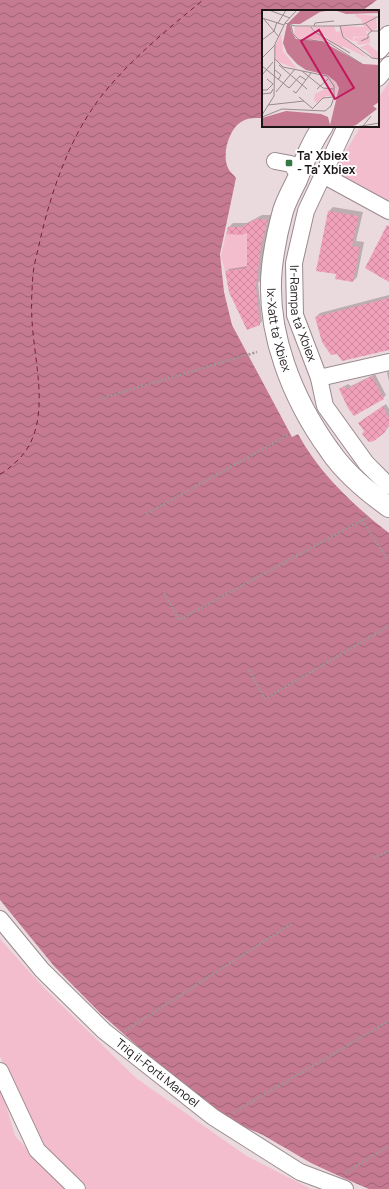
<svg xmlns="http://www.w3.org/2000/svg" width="389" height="1189" font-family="Manrope,sans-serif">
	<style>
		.green { fill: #f4bdcd }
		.water { fill: url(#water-waves) }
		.shadow { fill: #0003 }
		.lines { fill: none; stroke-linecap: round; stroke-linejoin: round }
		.ferry { stroke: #7a1f44; stroke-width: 1; stroke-dasharray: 5 4; stroke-linecap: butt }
		.building { fill: url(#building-cross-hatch) }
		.minor-casing { stroke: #9b8b8f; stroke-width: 18 }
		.major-casing { stroke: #9b8b8f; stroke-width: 22 }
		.path { stroke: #a19497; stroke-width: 2.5; stroke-dasharray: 2 2; stroke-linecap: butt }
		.minor { stroke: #fff; stroke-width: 16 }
		.major { stroke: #fff; stroke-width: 20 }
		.poi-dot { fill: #327945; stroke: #fff; stroke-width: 1.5 }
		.labels { text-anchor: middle; stroke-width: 3.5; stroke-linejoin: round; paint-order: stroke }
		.poi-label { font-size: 12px; font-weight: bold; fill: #1c1618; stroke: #fff; text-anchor: start }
		.street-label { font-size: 12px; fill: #1c1618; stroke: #fff }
		.inset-river { fill: none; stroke: #c57a92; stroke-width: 2 }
		.inset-road { fill: none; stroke: #988b8e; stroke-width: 1 }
		.view { fill: #c2185b; fill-opacity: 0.15; stroke: #c2185b; stroke-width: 2 }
		.inset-edge { fill: none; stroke: #1c1618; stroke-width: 2 }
	</style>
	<defs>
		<pattern id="water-waves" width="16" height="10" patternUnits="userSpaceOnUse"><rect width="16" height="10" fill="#c57a92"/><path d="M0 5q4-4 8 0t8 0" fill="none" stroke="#9f6376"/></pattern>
		<pattern id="building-cross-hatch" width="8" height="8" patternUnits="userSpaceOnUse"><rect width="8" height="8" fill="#f0a1b9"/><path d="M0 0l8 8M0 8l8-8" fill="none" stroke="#cd8a9e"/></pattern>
	</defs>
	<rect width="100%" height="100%" fill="#ead9dd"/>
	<g class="green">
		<polygon points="389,82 389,203 340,176 338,164 361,126 378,126 378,99"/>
		<polygon points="247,233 247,268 225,271 221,256 226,234"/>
		<polygon points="0,939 44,988 136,1078 245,1155 311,1189 85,1189 38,1142 0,1056"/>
		<polygon points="0,1085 15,1136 65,1189 0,1189"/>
	</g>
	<path class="water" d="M0 0H377L362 11H263V118C256 118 248 117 241 122 228 130 221 157 229 170 231 173 234 175 236 178L220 254 224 292 232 325 292 437 298 434C319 473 354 506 389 533V1189H369L339 1176 311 1163 263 1135 224 1118 161 1067 100 1013 54 966 0 900Z"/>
	<g class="shadow">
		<polygon points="333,207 363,212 356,241 364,242 357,277 353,281 329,211"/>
		<polygon points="262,215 272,215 265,241 260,281 258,283 262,321 259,325 226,272 229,269 248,266 248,231 229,227 233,223 247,223"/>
		<polygon points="389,295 389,349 316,317 320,313"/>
		<polygon points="389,370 389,381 387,373"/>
		<polygon points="375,374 386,395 383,398 340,389 348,384 351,386"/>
		<polygon points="386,404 389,409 389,426 384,433 363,420"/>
	</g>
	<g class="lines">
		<path class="ferry" d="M0 474C7 471 11 466 17 461 54 426 34 364 32 320 31 305 32 289 33 274 34 264 37 254 39 245 51 191 71 131 108 88 136 55 169 28 203 0"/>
	</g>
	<g class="building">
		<polygon points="328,211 359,216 352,246 360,247 353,282 335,279 336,274 316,271"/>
		<polygon points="256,219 268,220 261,246 256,287 260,325 247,330 229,292 225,271 247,268 247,233 241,235 226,234 228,227 241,227"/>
		<polygon points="387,225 389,226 389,282 365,268"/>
		<polygon points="389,298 389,350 342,361 337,354 331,355 322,342 315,317"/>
		<polygon points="372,376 384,399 354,416 348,408 339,389 344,386 347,389"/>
		<polygon points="383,406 389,418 389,425 384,433 374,441 369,442 362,434 364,431 358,423"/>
	</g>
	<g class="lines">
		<defs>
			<g id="minor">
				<polyline points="378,78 389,65"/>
				<path id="s1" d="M346 126 306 211 294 263 295 315 319 378 325 406 366 463 389 486"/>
				<polyline points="275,161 291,164 299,175"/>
				<polyline points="323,175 389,211"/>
				<polyline points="319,378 389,362"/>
				<path id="s2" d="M0 919 42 970 104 1031 213 1117 300 1172 345 1189"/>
				<polyline points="0,1071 37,1150 77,1189"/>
			</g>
			<g id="major">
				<polyline points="378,49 389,36"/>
				<path id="s3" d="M323 126C311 143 304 162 297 180 292 190 286 201 283 211 278 229 274 249 272 267 265 332 293 400 330 451 345 473 368 492 389 507"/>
			</g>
		</defs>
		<use href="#minor" class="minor-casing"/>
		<use href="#major" class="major-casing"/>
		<g class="path">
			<polyline points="99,399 257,352"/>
			<polyline points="146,514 290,434"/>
			<polyline points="362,520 387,559"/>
			<polyline points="164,593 179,620 368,517"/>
			<polyline points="249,670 265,699 389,626"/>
			<polyline points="373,858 389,851"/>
			<polyline points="125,1031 291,924"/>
			<polyline points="233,1113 389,1021"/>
			<polyline points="345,1173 389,1146"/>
		</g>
		<use href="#minor" class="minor"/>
		<use href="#major" class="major"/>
	</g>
	<rect class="poi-dot" x="285" y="159" width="8" height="8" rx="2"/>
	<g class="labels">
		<g class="poi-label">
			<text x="297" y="160">Ta' Xbiex<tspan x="297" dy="14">- Ta' Xbiex</tspan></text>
		</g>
		<g class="street-label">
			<text dy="4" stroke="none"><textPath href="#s1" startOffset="199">Ir-Rampa ta' Xbiex</textPath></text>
			<text dy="4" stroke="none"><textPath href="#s3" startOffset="215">Ix-Xatt ta' Xbiex</textPath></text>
			<text dy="4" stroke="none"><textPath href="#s2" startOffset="221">Triq il-Forti Manoel</textPath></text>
		</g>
	</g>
	<g transform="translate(262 10)">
		<rect width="117" height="117" fill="#ead9dd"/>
		<path d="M94 4 114 6 115 18 108 22 104 21 105 26 91 27V31L79 25 106 48 81 36 80 38 50 17 72 16 74 22 79 21 78 16 102 17 99 9 93 6ZM33 17H49L52 22 77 36 54 29 37 30 32 25ZM19 24 21 41 35 59 14 51 12 39ZM108 26V33L96 35 95 31H92V28ZM106 34 117 43V48H111L104 40 97 38ZM63 79H71L70 86H64L55 93 52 90 53 84Z" fill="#f4bdcd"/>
		<path d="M39 0H70L58 2 38 14H28L30 23 34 29 61 32 101 54 117 55V92L111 96 115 99 94 115 88 117H0V108L24 101 59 104 66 107 68 115 77 78 74 72 65 65 44 60 35 54 25 43 21 33 25 14ZM72 0H117V3L84 4Z" fill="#c57a92"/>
		<path class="inset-river" d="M71 117 80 104V89L84 76 79 54 83 52 117 61M76 117 117 82"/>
		<path class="inset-road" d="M7 0 28 8M0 8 22 15M1 8 17 27M16 13 24 0M23 13 33 16H76L102 14 117 6M103 13 110 21H117M29 15 31 24 37 30H49L67 33 100 54M52 16 53 13 72 11M78 16 81 27 110 48 117 49M49 17 53 22 88 43M0 30 12 21 15 12M99 31 106 28V24L110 21M0 48 13 35M17 55 45 79M0 56 27 78 38 66 44 70M13 60 19 65 16 70M40 61 61 78 71 79M0 65 11 52M55 79 66 69M0 80H5L11 74 5 69M31 81 34 83 49 63M14 82 33 59M0 84 9 83 11 79M37 87 50 98M6 95 42 91M50 99 61 88 71 87M0 105 12 86 13 34 23 13 35 0M0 107 20 99 63 101 69 96 72 87V76L65 66 21 57 12 48M101 116 109 106M94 117 117 113"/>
		<path class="view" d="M57 20 92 78 73 89 39 31Z"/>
		<rect width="117" height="117" class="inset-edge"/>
	</g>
</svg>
